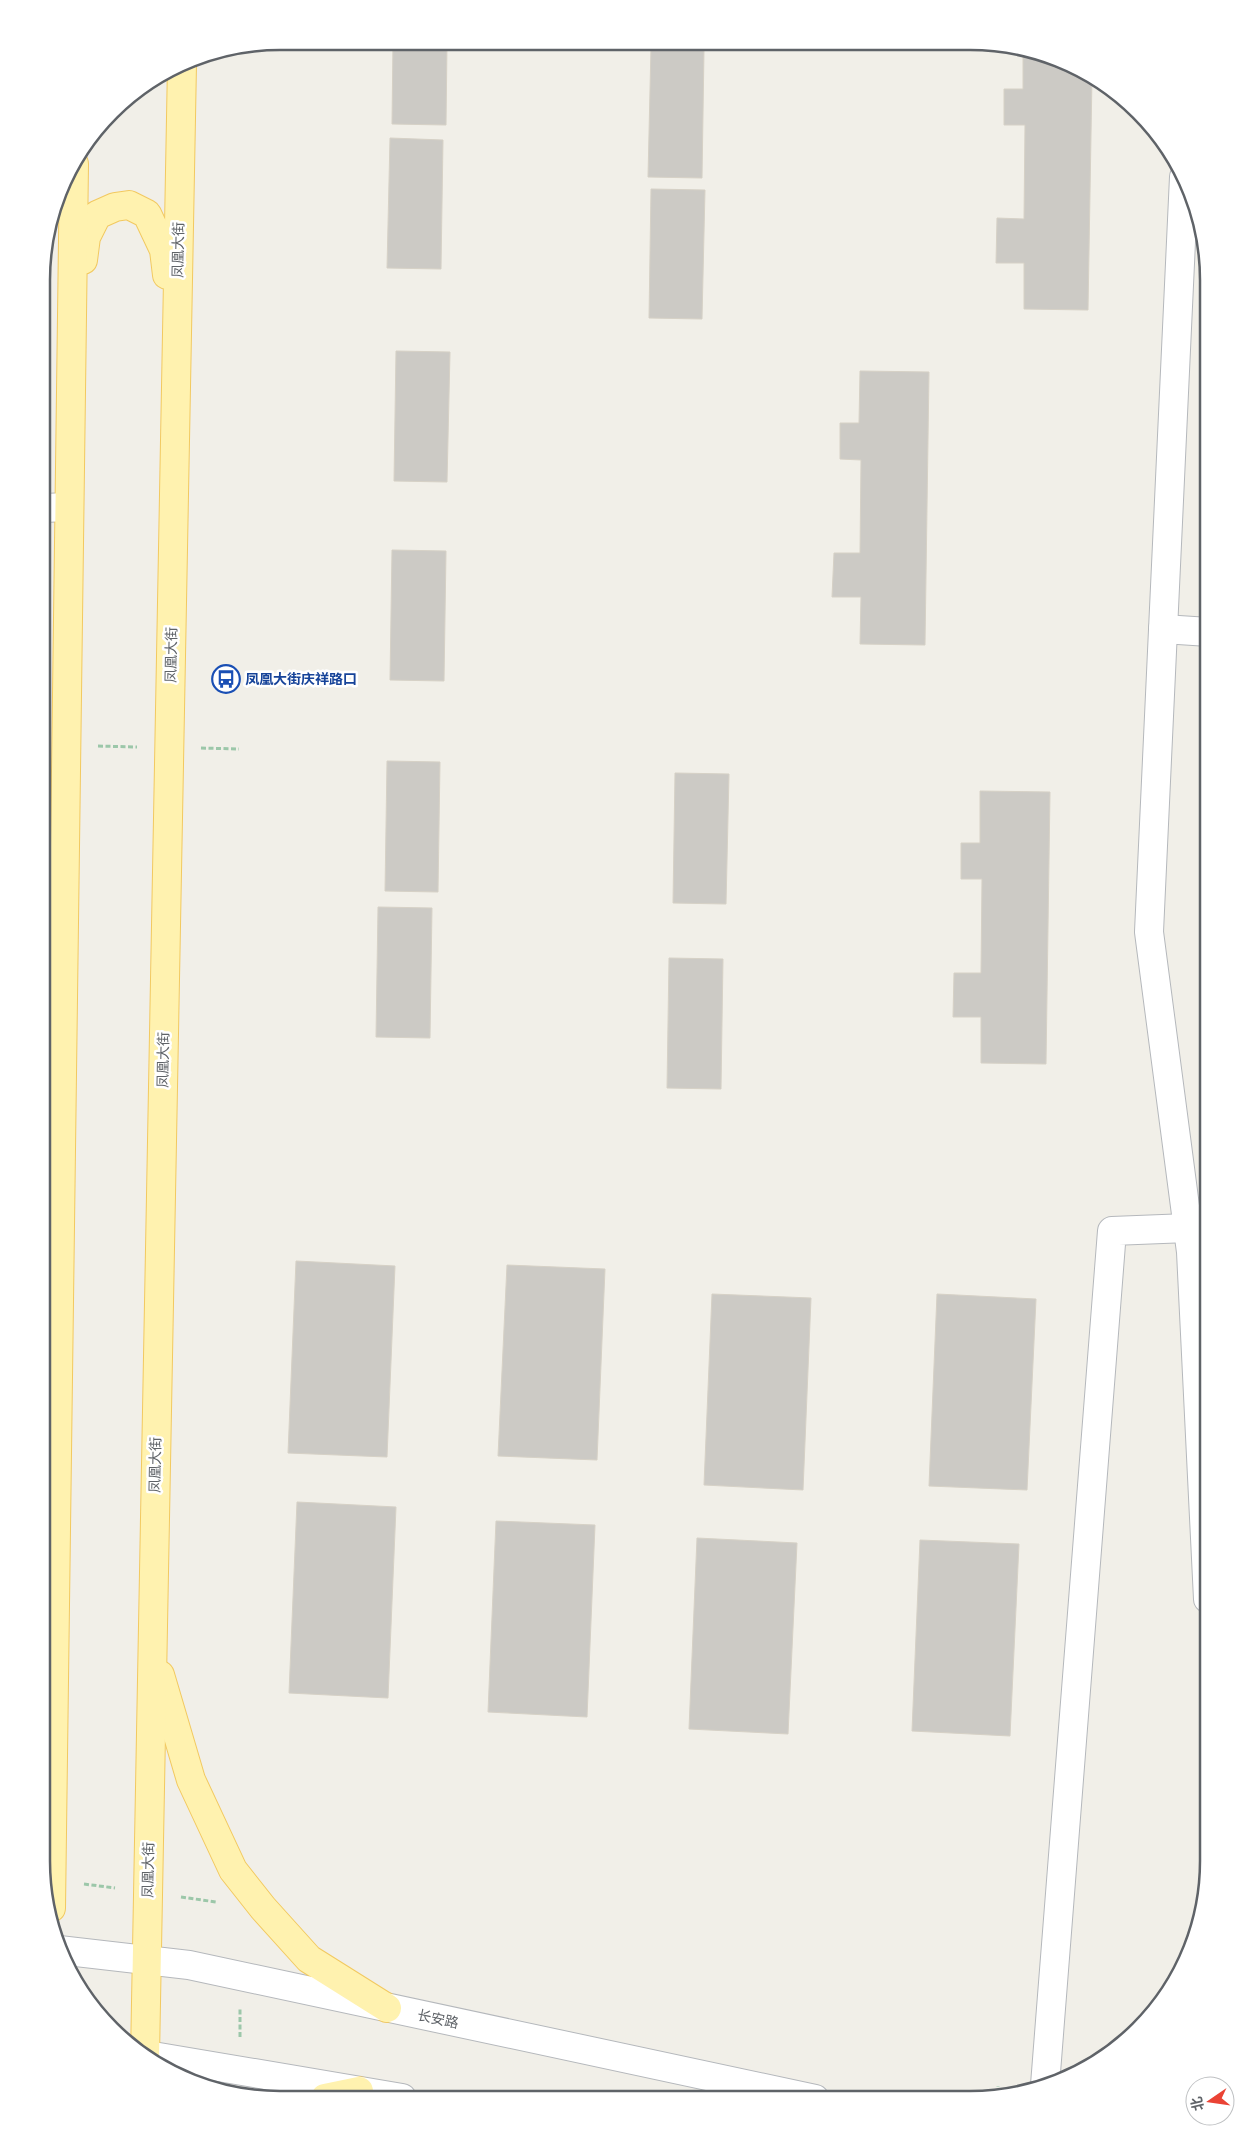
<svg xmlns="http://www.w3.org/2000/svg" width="1250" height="2141" font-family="'Nunito Sans','Noto Sans SC',sans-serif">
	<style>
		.building { fill: #cccac5; stroke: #d6d1c6 }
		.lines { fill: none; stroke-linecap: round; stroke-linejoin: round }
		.minor-casing { stroke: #b5b8bc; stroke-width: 30 }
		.major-casing { stroke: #f2c960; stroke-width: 30 }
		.path { stroke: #9cc7a9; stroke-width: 3; stroke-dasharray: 5 2.5; stroke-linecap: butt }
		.minor { stroke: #fff; stroke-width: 28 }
		.major { stroke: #fff2af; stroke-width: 28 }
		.labels { text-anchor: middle; stroke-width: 5; stroke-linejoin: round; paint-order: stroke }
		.street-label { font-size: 14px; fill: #5f6368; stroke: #fff }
		.transit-label { font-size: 14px; font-weight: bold; fill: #164399; stroke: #fff; text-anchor: start }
		.rim { fill: none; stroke: #5f6368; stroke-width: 2.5 }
	</style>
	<rect width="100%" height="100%" fill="#f1efe8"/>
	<g class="building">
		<polygon points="393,42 447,42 446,125 392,124"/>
		<polygon points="651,47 704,49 702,178 648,177"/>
		<polygon points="1023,49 1062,60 1092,77 1088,310 1024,309 1024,263 996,263 997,218 1024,219 1025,125 1004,125 1004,89 1023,89"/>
		<polygon points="390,138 443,140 441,269 387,268"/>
		<polygon points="651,189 705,190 702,319 649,318"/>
		<polygon points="396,351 450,352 447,482 394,481"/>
		<polygon points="860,371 929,372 925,645 860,644 861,597 832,597 834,553 860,553 861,460 840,459 840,423 859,423"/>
		<polygon points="392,550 446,551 444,681 390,680"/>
		<polygon points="387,761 440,762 438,892 385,891"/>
		<polygon points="675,773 729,774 726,904 673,903"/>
		<polygon points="980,791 1050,792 1046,1064 981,1063 981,1017 953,1017 954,973 981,973 982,879 961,879 961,843 980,843"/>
		<polygon points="378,907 432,908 430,1038 376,1037"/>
		<polygon points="669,958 723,959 721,1089 667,1088"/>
		<polygon points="296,1261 395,1266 387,1457 288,1453"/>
		<polygon points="507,1265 605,1269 597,1460 498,1456"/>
		<polygon points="712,1294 811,1298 803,1490 704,1485"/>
		<polygon points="937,1294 1036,1299 1027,1490 929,1486"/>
		<polygon points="297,1502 396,1507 388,1698 289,1693"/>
		<polygon points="496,1521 595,1525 587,1717 488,1712"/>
		<polygon points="697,1538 797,1543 788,1734 689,1729"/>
		<polygon points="920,1540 1019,1544 1010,1736 912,1731"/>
	</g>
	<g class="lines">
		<defs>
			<g id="minor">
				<polyline points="1184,177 1149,932 1191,1252 1208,1599"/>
				<polyline points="43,508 69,507"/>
				<polyline points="1163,629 1209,632"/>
				<polyline points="59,1950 189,1965 815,2099"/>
				<polyline points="141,2054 402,2098"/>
				<polyline points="1045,2085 1112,1231 1188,1228 1208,1229"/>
			</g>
			<g id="major">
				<polyline points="83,260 86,237 97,215 115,207 129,205 147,214 164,250 167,275"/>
				<polyline points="160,1675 191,1780 233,1870 263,1908 309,1959 387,2008"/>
				<polyline points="51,1908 74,164"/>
				<polyline points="145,2057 182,64"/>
				<polyline points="325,2098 359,2091"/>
			</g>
		</defs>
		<use href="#minor" class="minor-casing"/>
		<use href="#major" class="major-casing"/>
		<g class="path">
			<polyline points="98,746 137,747"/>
			<polyline points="201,748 239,749"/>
			<polyline points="84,1884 115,1888"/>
			<polyline points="181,1897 216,1902"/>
			<polyline points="240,2037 240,2008"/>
			<polyline points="998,2094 998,2086"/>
		</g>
		<use href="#minor" class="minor"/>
		<use href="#major" class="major"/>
	</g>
	<defs>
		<symbol id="bus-ring" viewBox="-11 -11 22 22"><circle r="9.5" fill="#fff" stroke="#1a4fb4" stroke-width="1.5"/><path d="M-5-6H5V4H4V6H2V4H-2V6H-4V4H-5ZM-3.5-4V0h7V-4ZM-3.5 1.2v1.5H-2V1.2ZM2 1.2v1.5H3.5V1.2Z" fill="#1a4fb4"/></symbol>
	</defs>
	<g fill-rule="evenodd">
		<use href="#bus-ring" x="210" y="663" width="32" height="32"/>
	</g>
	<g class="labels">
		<g class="street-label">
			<text transform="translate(178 250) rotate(-89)" y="5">凤凰大街</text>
			<text transform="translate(171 655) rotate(-89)" y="5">凤凰大街</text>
			<text transform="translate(163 1060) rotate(-89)" y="5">凤凰大街</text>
			<text transform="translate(155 1465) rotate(-89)" y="5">凤凰大街</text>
			<text transform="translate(148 1870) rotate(-89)" y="5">凤凰大街</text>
			<text transform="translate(438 2019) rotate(12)" y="5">长安路</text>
		</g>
		<g class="transit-label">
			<text x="245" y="684">凤凰大街庆祥路口</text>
		</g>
	</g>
	<path d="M0 0H1250V2141H0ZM280 50H970A230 230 0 0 1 1200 280V1861A230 230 0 0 1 970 2091H280A230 230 0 0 1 50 1861V280A230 230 0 0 1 280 50Z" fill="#fff" fill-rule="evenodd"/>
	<path class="rim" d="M280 50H970A230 230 0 0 1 1200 280V1861A230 230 0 0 1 970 2091H280A230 230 0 0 1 50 1861V280A230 230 0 0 1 280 50Z"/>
	<g transform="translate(1210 2101) rotate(257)"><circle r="24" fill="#ffffff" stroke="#bfc1c3"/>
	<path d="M0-4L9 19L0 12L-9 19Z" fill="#ea4335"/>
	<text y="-8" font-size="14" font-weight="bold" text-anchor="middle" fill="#5f6368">北</text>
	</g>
</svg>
